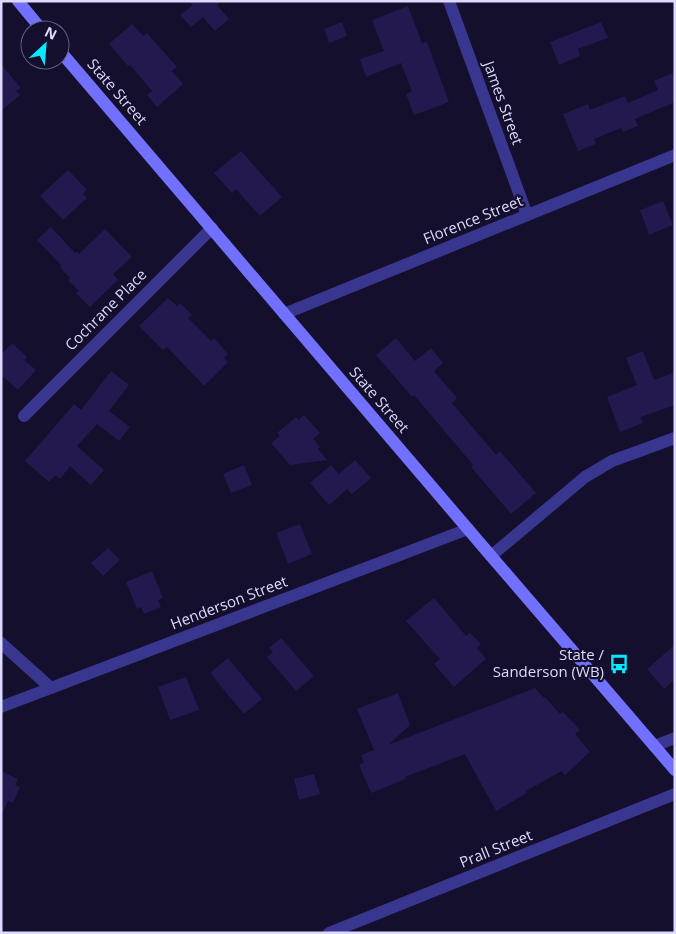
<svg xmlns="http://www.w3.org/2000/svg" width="676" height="934" font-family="'Open Sans',sans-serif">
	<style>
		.building { fill: #23194f }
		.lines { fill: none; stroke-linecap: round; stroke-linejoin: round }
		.minor { stroke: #38368f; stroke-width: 12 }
		.secondary { stroke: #7271ff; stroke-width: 12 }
		.labels { text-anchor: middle; stroke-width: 4.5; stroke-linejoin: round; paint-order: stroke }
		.street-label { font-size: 15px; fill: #dedaff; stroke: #130f2c }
		.poi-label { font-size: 15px; fill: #dedaff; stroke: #130f2c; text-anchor: end }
	</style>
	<rect width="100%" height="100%" fill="#130f2c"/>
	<g class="building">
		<polygon points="189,1 221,1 217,5 229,19 215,31 203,17 191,27 180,15 193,5"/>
		<polygon points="408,6 422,43 427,42 449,102 414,115 406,94 412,91 401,63 366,77 360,59 384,51 372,20"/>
		<polygon points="342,22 347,36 329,43 324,29"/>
		<polygon points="601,22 608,38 578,49 580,56 559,65 550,42"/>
		<polygon points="132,24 143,36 147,33 177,67 172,71 183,84 157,107 147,95 152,91 130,65 128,66 109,44"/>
		<polygon points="1,64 21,88 16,91 20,95 1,111"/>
		<polygon points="675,72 675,102 635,119 638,126 623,132 621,128 594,139 596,144 578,151 563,114 588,104 590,110 625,96 628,103 658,90 654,81"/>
		<polygon points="241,151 282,197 260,216 236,189 232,193 214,173"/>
		<polygon points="68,170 87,190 83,194 87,198 63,220 40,196"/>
		<polygon points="663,201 673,225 649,235 640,210"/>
		<polygon points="51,227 75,253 77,252 79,254 105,229 132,257 113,274 118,280 90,307 76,293 79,291 68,280 70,278 60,267 62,266 37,240"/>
		<polygon points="168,298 177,306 180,303 192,315 188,318 211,341 214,338 228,354 224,358 228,362 204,386 167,347 163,350 139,326"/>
		<polygon points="396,338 415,361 431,348 443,363 434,371 457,398 452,403 496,455 500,451 536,493 511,514 471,467 473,465 414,395 412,397 376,355"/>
		<polygon points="12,343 27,357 24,360 36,370 18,390 1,375 1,355"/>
		<polygon points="643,351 654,380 675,372 675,405 641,417 643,423 620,432 607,397 637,385 626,358"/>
		<polygon points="111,371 129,385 109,411 130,427 119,441 97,424 77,446 104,470 91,485 70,466 60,479 55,475 49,482 25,461 74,404 81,410"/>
		<polygon points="304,415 320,433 313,439 320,447 318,449 327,460 290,465 271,443 280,436 277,433 296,417 298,420"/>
		<polygon points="355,460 371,478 352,494 347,489 329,505 310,483 331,465 339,474"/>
		<polygon points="244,465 252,485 231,493 223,474"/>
		<polygon points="300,524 312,554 288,564 276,533"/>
		<polygon points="108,548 120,560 103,576 91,563"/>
		<polygon points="152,571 163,598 158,600 161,607 144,614 141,607 137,609 126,582"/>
		<polygon points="434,598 466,636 470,633 481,644 477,648 486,659 454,687 434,664 440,659 406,621"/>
		<polygon points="281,638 314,676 296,691 267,657 273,652 269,648"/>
		<polygon points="675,645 675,679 664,689 647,669"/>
		<polygon points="228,658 262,699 244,714 210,673"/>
		<polygon points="186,677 199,710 170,720 158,687"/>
		<polygon points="535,688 544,698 545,697 560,714 563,712 580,730 575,734 590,752 565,775 562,771 526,791 527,793 496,811 465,754 405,777 406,779 371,793 359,765 364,762 361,755 374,750 357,709 398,693 410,725 388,745"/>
		<polygon points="1,771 18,779 15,785 20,787 13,803 8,801 1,816"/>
		<polygon points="314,774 320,794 299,800 294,779"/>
	</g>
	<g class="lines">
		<g class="minor">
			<polyline points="449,1 527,215"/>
			<polyline points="284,314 675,155"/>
			<polyline points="24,416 212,228"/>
			<polyline points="491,556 585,477 612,461 675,438"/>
			<polyline points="1,643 51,688"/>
			<polyline points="1,707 468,529"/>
			<polyline points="654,746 675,738"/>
			<polyline points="329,933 675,794"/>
		</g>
		<g class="secondary">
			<polyline points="18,1 42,30"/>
			<polyline points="60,51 491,556 675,770"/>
		</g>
	</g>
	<defs>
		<symbol id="bus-bare" viewBox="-9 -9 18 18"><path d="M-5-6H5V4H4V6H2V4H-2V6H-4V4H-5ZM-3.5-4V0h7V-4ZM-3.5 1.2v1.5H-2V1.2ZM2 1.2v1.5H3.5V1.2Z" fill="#06eaff" stroke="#130f2c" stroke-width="2.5" paint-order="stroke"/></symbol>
	</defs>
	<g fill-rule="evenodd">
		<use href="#bus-bare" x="605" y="650" width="28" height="28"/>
	</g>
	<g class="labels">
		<g class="street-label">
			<text transform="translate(117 92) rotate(49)" y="5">State Street</text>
			<text transform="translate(503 103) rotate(70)" y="5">James Street</text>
			<text transform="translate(473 220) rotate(-22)" y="5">Florence Street</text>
			<text transform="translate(106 310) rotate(-45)" y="5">Cochrane Place</text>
			<text transform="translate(379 400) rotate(49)" y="5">State Street</text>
			<text transform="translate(229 603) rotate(-21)" y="5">Henderson Street</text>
			<text transform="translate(496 849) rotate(-22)" y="5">Prall Street</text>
		</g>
		<g class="poi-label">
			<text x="604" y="660">State /<tspan x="604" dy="17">Sanderson (WB)</tspan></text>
		</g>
	</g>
	<rect width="676" height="934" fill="none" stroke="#dedaff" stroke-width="5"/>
	<g transform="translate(45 45) rotate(26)"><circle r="24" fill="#130f2c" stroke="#646080"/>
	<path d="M0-4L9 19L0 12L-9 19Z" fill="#06eaff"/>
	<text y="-8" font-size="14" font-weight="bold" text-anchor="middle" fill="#dedaff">N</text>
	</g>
</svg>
